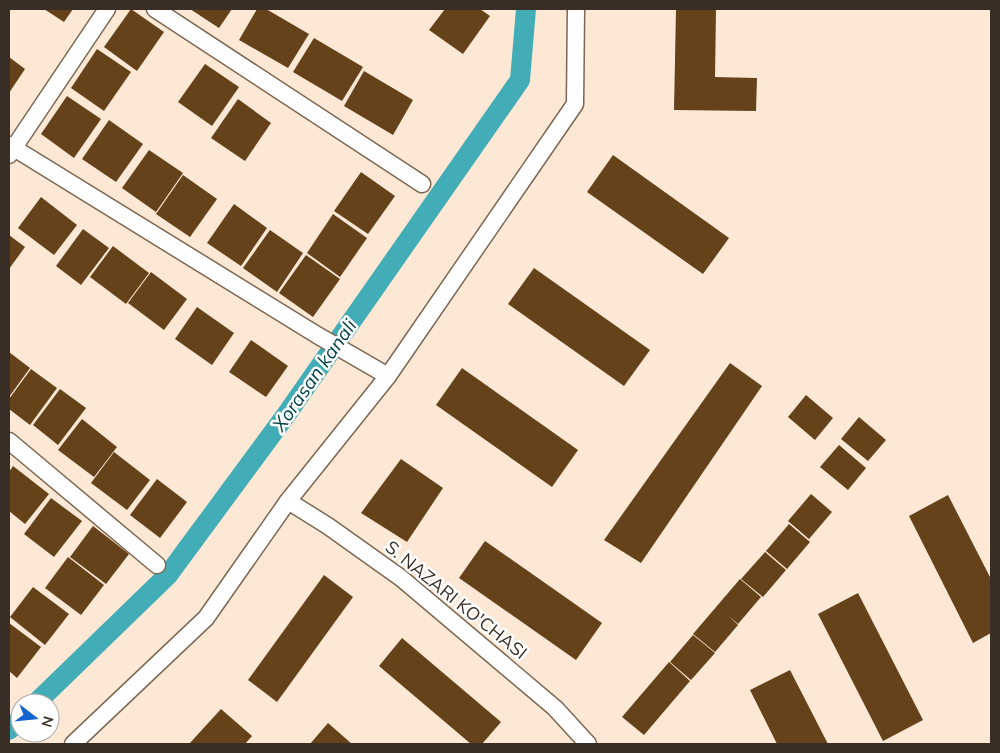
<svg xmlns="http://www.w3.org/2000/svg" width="1000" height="753" font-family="Mulish,sans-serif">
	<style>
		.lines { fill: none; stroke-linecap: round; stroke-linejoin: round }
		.canal { stroke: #42adb7; stroke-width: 20 }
		.building { fill: #65421a }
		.street-casing { stroke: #7d6753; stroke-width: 19 }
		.street { stroke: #fff; stroke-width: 16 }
		.labels { text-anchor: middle; stroke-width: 5; stroke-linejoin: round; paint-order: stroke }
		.street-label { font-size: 18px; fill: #382e25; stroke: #fff }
		.water-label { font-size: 19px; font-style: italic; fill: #01454b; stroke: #fff }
	</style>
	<rect width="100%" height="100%" fill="#fce8d5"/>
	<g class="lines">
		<g class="canal">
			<polyline points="36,703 168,575 286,415 520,80 526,9"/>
			<polyline points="9,730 20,719"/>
		</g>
	</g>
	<g class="building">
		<polygon points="44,9 73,9 64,22"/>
		<polygon points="131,9 164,32 137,71 104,47"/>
		<polygon points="190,9 232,9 219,28"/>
		<polygon points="257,9 266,9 309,34 288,68 239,40"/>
		<polygon points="445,9 480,9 490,16 463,54 429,30"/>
		<polygon points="676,9 716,9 715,77 757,78 756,111 674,110"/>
		<polygon points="314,38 363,67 342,101 293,72"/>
		<polygon points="97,49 131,72 104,111 71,88"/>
		<polygon points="9,57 25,69 9,93"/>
		<polygon points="205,64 239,87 212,126 178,102"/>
		<polygon points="364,71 413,100 393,135 344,106"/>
		<polygon points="67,96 101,119 74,158 41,134"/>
		<polygon points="238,99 271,123 245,161 211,138"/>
		<polygon points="109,120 143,144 116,182 82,159"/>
		<polygon points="149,150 183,173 156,212 122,188"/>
		<polygon points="613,155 729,238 703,274 587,192"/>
		<polygon points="361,172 395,196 368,234 334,211"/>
		<polygon points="183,175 217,199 190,237 156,214"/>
		<polygon points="41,197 77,225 54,255 18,228"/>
		<polygon points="234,204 267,228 241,266 207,243"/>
		<polygon points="333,214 367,238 340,277 307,253"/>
		<polygon points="83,229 109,248 81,285 56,266"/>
		<polygon points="270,230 303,253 277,292 243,268"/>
		<polygon points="9,235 25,247 9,269"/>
		<polygon points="113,246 149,273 126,304 90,277"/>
		<polygon points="306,255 340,279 313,317 279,293"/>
		<polygon points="534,268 650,350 624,386 508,304"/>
		<polygon points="151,272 187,299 164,330 128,303"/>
		<polygon points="197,307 234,333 212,365 175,339"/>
		<polygon points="251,340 288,366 266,397 229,372"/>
		<polygon points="9,352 30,368 9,397"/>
		<polygon points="730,363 762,386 641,563 604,540"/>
		<polygon points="462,368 578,450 552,487 436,405"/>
		<polygon points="31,369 57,388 30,425 9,409 9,399"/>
		<polygon points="60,389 86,408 58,445 33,425"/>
		<polygon points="806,395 833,418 815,440 788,417"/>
		<polygon points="859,417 886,440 868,461 841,439"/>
		<polygon points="82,419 117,447 94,477 58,450"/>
		<polygon points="839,445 866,468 848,490 820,467"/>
		<polygon points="114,452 150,480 127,510 91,483"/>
		<polygon points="401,459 443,488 407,542 361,513"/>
		<polygon points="13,466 49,494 25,524 9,511 9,472"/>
		<polygon points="157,479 187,502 160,538 130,515"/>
		<polygon points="811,494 832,512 809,539 788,521"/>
		<polygon points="948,495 991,579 991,633 973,643 909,516"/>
		<polygon points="51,498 82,521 54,557 24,534"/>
		<polygon points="789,524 810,542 787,569 766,551"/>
		<polygon points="93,526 129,554 106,584 70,557"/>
		<polygon points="485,541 602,623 576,660 459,578"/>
		<polygon points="765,552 786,570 763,597 741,579"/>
		<polygon points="68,557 104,585 81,615 45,588"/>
		<polygon points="324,575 353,597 277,702 248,680"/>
		<polygon points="740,579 761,597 738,624 729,616 738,625 715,652 693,634"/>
		<polygon points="33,587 69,614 45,645 10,617"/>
		<polygon points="858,593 923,720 883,741 818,614"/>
		<polygon points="9,623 41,647 17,678 9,671"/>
		<polygon points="693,635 715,653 691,680 670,662"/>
		<polygon points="402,638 501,722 482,744 471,744 379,666"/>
		<polygon points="669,662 690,681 644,735 622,717"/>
		<polygon points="790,670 828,744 777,744 750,690"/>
		<polygon points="221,709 252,736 245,744 189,744"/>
		<polygon points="328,723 352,744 310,744"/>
	</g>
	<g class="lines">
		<defs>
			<g id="street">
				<polyline points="155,9 422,184"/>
				<polyline points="9,145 317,335 388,376"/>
				<polyline points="9,155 107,9"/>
				<polyline points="9,441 157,565"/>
				<polyline points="288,501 328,526 401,578 555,708 588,744"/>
				<polyline points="73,744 206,618 288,501 388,376 575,104 576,9"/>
			</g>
		</defs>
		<use href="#street" class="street-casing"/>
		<use href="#street" class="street"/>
	</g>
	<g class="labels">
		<g class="street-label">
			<text transform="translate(456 600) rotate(39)" y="6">S. NAZARI KO'CHASI</text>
		</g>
		<g class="water-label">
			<text transform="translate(314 375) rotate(-55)" y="7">Xorasan kanali</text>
		</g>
	</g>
	<rect width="1000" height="753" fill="none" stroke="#382e25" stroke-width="20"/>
	<g transform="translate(35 718) rotate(106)"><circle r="24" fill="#ffffff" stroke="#afaba8"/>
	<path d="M0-4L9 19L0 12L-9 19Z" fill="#1364ce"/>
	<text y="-8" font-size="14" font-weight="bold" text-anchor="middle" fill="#382e25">N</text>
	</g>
</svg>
